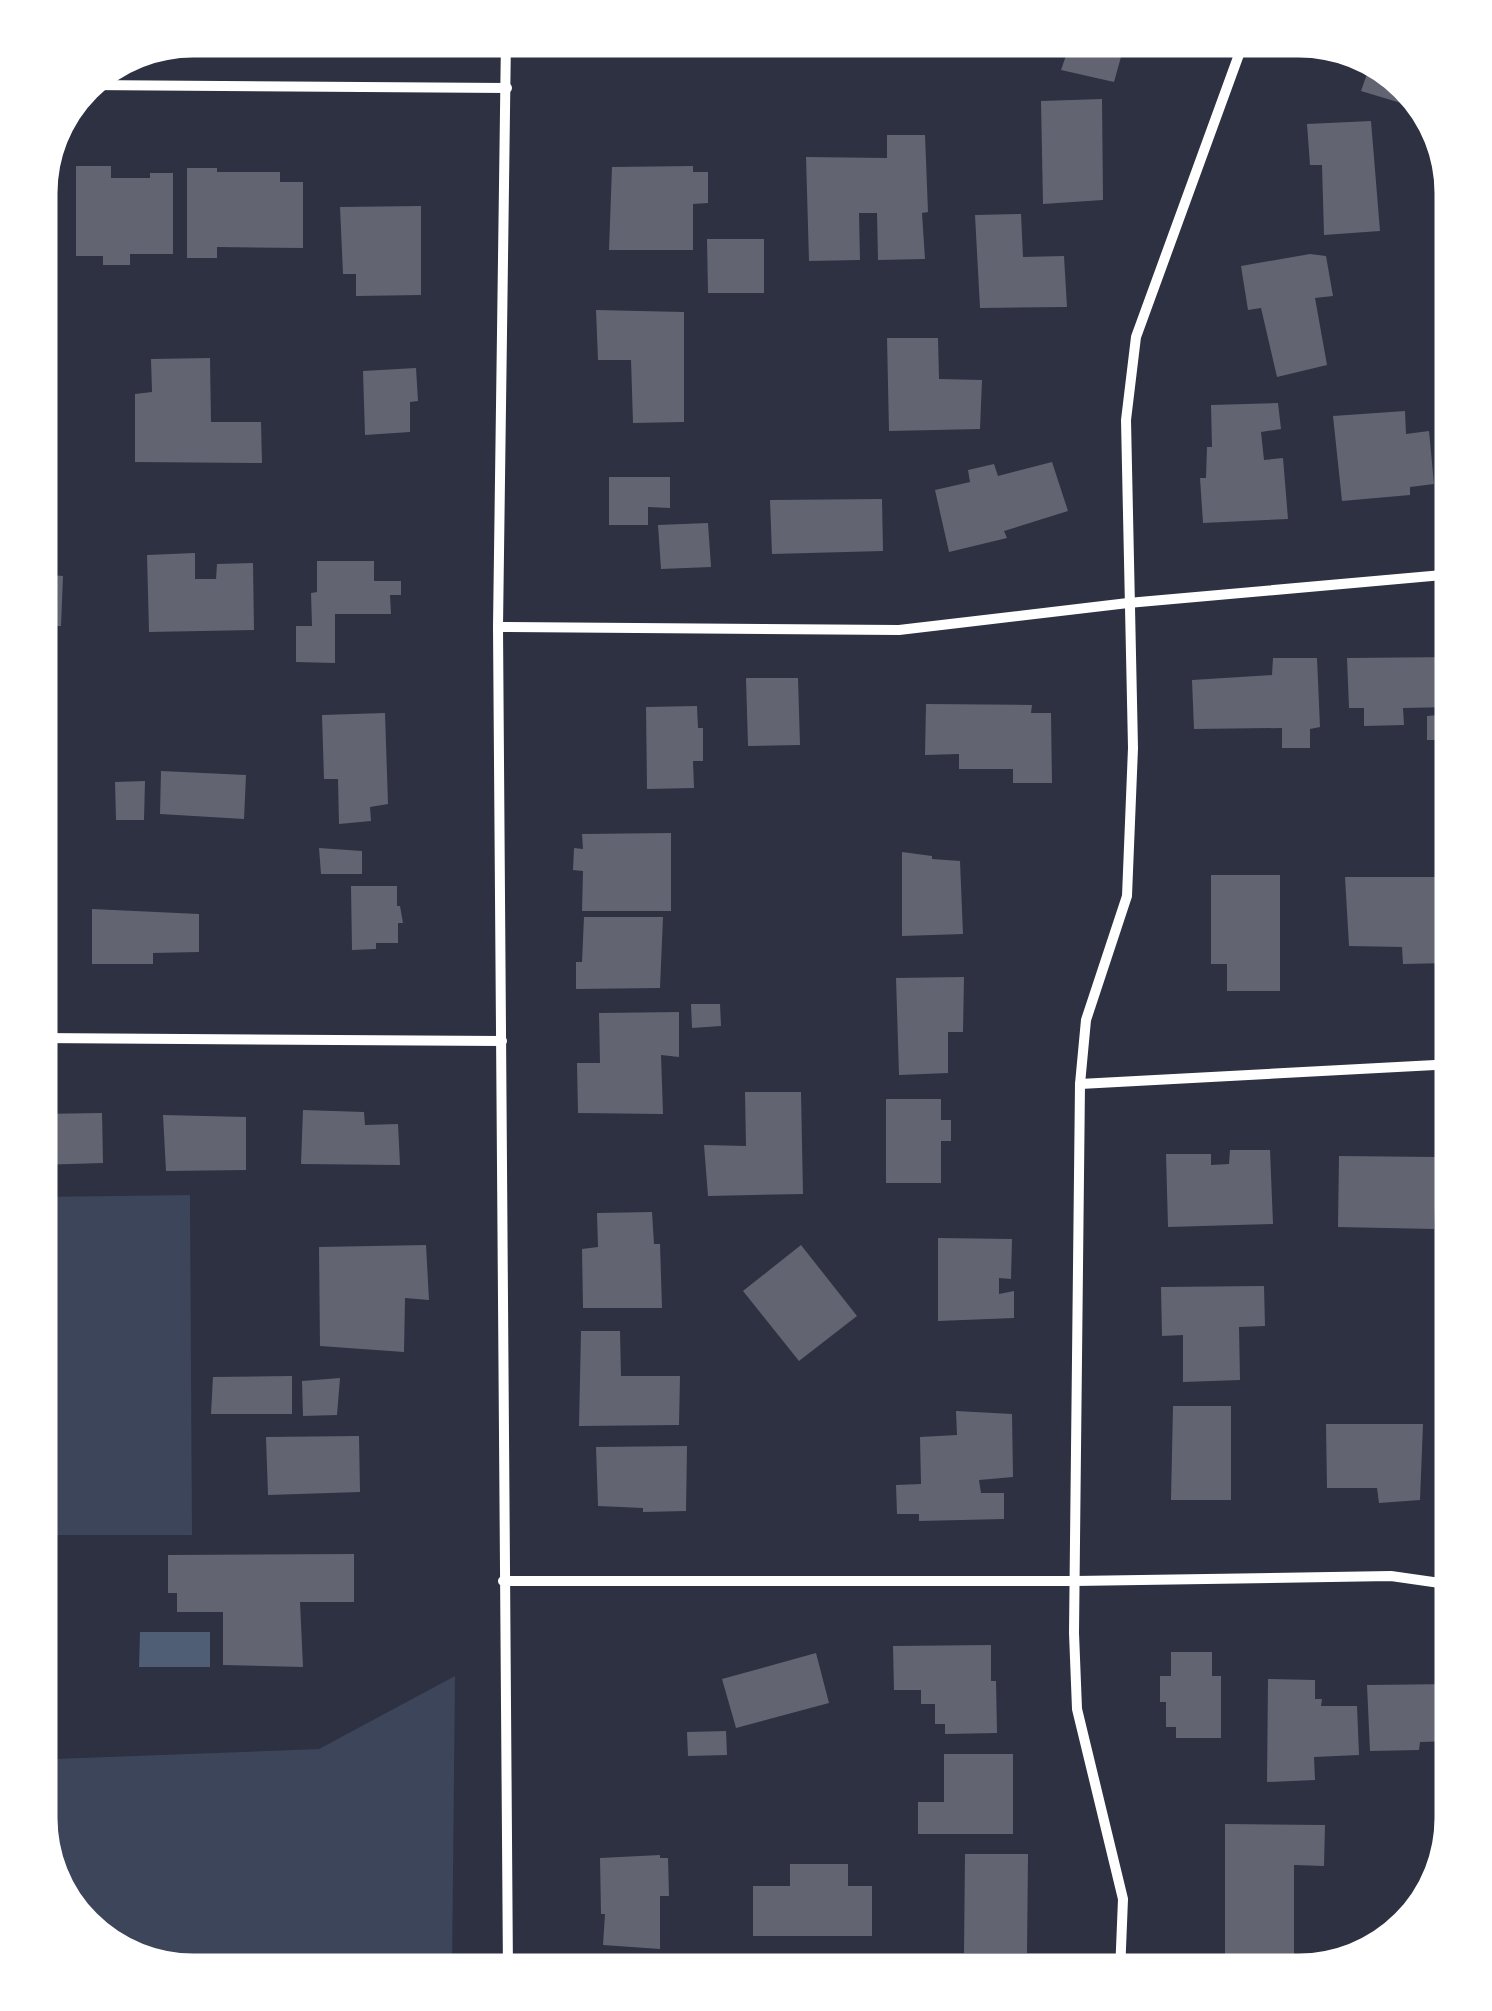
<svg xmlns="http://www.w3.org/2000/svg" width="1492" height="2011" font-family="Rubik,sans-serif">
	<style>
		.green { fill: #3c4559 }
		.water { fill: #4f5d75 }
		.building { fill: #626471 }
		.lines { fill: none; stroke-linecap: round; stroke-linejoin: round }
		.minor { stroke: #fff; stroke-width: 10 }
		.rim { fill: none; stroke: #fff; stroke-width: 5 }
	</style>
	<rect width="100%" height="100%" fill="#2d3142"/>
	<g class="green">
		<polygon points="190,1195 192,1535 38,1535 38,1197"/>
		<polygon points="455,1676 452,1973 184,1973 115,1952 59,1896 38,1818 38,1685 52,1686 54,1759 319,1749"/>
	</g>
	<polygon class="water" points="140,1632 210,1632 210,1667 139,1667"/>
	<g class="building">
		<polygon points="643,38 712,38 713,55 644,56"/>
		<polygon points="1072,38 1126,39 1114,82 1061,70"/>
		<polygon points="1373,57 1415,96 1411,106 1361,91"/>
		<polygon points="1102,99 1103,200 1043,204 1041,101"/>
		<polygon points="1371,121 1380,231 1324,235 1322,165 1310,165 1307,124"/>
		<polygon points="887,135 925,135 928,212 922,213 925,259 878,260 877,213 859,213 860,260 809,261 806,157 887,158"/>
		<polygon points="76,166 111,166 111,178 150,178 150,173 173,173 173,254 130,254 130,265 103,265 103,256 76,256"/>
		<polygon points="693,166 693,172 708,172 708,203 693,204 693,250 609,250 612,167"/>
		<polygon points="187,168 217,168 217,172 280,172 280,182 303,182 303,248 217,247 217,258 187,258"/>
		<polygon points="50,196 53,263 38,263 38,197"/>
		<polygon points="421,206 421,295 356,296 356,274 343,274 340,207"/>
		<polygon points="1021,214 1023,257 1064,256 1067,307 980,308 975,215"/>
		<polygon points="707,239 764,239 764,293 708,293"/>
		<polygon points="1310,254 1326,256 1333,296 1315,298 1327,365 1277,377 1261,308 1248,310 1241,266"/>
		<polygon points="596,310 684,312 684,422 633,423 631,360 598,360"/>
		<polygon points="887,338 938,338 939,379 982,380 980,429 889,431"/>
		<polygon points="210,358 211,422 261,422 262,463 135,462 135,394 152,392 151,359"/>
		<polygon points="416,368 418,401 410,402 410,432 365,435 363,371"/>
		<polygon points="1278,403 1281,429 1261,432 1264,460 1283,458 1288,519 1203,523 1200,478 1206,478 1207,447 1212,447 1211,405"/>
		<polygon points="1405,411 1406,434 1429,431 1434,484 1410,487 1410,495 1342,501 1333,416"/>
		<polygon points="1052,462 1068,511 1004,531 1007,538 949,552 935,490 970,482 968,470 994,464 998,476"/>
		<polygon points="609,477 670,477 670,508 648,507 648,525 609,525"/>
		<polygon points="56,492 55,554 38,553 38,493"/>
		<polygon points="882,499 883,551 772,554 770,500"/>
		<polygon points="708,523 711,567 661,569 658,525"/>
		<polygon points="195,553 195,579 216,579 217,564 253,563 254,630 149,632 147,555"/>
		<polygon points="317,561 374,561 374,581 401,581 401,595 390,595 391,614 335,614 335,663 296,662 296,626 312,626 311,593 317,592"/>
		<polygon points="38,574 63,576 61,626 38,626"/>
		<polygon points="1454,657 1454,707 1403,708 1404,725 1364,726 1364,708 1349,708 1347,658"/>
		<polygon points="1273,658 1317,658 1320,727 1310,729 1310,748 1282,748 1282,728 1194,729 1192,680 1272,675"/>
		<polygon points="746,678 798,678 800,745 748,746"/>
		<polygon points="926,704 1032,705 1031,713 1051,713 1052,783 1013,783 1013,769 959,769 959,754 925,755"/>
		<polygon points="697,706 698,728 703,728 703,761 693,761 694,788 647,789 646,707"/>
		<polygon points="385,713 388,804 370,807 371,821 339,824 338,779 324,779 322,715"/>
		<polygon points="1451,714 1452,740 1427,740 1427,716"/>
		<polygon points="161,771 246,775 244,819 160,814"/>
		<polygon points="145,781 144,820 116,820 115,782"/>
		<polygon points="671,833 671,911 582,911 583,871 573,870 574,848 583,849 582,834"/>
		<polygon points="319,848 362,851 362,874 321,874"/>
		<polygon points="902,852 932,856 932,859 960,861 963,934 902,936"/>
		<polygon points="1211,875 1280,875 1280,991 1227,991 1227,964 1211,964"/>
		<polygon points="1345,877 1446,877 1450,963 1403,964 1402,947 1349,946"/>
		<polygon points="351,886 397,886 397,906 400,906 403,923 398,923 398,943 376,943 376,949 352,950"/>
		<polygon points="38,906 52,906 53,962 38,963"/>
		<polygon points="92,909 199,914 199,952 153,953 153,964 92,964"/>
		<polygon points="584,917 663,917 660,988 576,989 576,962 582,962"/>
		<polygon points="964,977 963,1032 948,1032 948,1073 899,1075 896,978"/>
		<polygon points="691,1004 720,1004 721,1026 692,1028"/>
		<polygon points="679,1012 679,1057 661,1055 663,1114 578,1113 577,1063 600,1063 599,1013"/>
		<polygon points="745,1092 801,1092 803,1194 708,1196 704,1145 746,1146"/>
		<polygon points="886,1099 941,1099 941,1120 951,1120 951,1141 941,1141 941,1183 886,1183"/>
		<polygon points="303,1110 364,1112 365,1125 398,1124 400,1165 301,1164"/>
		<polygon points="102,1113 103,1163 38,1165 38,1114"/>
		<polygon points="163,1115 246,1117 246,1170 166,1171"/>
		<polygon points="1448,1145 1454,1145 1454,1191 1449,1191"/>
		<polygon points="1230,1150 1270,1150 1273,1224 1168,1227 1166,1154 1211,1154 1211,1165 1229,1164"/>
		<polygon points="1339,1156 1437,1157 1434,1229 1338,1227"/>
		<polygon points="652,1212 654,1244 660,1244 662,1308 583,1308 582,1249 598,1247 597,1213"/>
		<polygon points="938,1238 1012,1239 1011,1279 999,1278 999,1294 1014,1291 1014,1318 938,1321"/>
		<polygon points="426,1245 429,1300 405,1298 404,1352 320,1346 319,1247"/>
		<polygon points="801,1245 857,1316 799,1361 743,1291"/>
		<polygon points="1264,1286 1265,1326 1239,1327 1240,1380 1183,1382 1183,1335 1162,1336 1161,1287"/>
		<polygon points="581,1331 620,1331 621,1376 680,1376 679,1425 579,1426"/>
		<polygon points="292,1376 292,1414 211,1414 213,1377"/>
		<polygon points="340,1378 337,1415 303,1416 302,1381"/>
		<polygon points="1173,1406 1231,1406 1231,1500 1171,1500"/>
		<polygon points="956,1411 1012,1414 1013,1477 979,1480 981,1493 1004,1493 1004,1519 919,1521 919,1514 897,1514 896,1485 921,1484 920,1437 957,1435"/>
		<polygon points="1326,1424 1423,1424 1420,1500 1379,1503 1377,1488 1327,1488"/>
		<polygon points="359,1436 360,1492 268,1495 266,1437"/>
		<polygon points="687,1446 686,1511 643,1512 643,1508 598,1506 596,1447"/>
		<polygon points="354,1554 354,1602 300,1602 303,1667 223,1665 223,1612 177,1612 177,1593 168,1593 168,1555"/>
		<polygon points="991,1645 991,1681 996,1681 997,1733 945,1734 945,1724 935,1724 935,1704 921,1704 921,1690 894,1690 893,1646"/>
		<polygon points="1171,1652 1212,1652 1212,1676 1221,1676 1221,1738 1176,1738 1176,1727 1166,1727 1166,1702 1160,1702 1160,1676 1171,1676"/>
		<polygon points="816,1653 829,1703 736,1728 722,1679"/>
		<polygon points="1268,1679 1315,1680 1315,1699 1322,1699 1321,1706 1357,1706 1359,1755 1314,1757 1315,1780 1267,1782"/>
		<polygon points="1454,1684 1454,1741 1420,1742 1419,1750 1370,1751 1367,1685"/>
		<polygon points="726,1731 727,1755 688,1756 687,1732"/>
		<polygon points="944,1754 1013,1754 1013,1834 918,1834 918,1802 944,1802"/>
		<polygon points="1225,1824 1325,1825 1324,1866 1294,1865 1294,1961 1225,1961"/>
		<polygon points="1433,1850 1445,1852 1433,1896 1429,1900"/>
		<polygon points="965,1854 1028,1854 1027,1953 964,1953"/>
		<polygon points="660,1855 660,1858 668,1858 669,1896 660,1896 660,1949 603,1945 605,1914 601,1914 600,1858"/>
		<polygon points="790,1864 848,1864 848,1886 872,1886 872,1936 753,1936 753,1886 790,1886"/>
	</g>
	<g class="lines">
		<g class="minor">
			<polyline points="506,38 498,627 508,1973"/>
			<polyline points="86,85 507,88"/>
			<polyline points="498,627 899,630 1128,603 1454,574"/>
			<polyline points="38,1038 502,1041"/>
			<polyline points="1080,1084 1454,1064"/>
			<polyline points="503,1581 1075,1581 1391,1576 1454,1585"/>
			<polyline points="1120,1973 1123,1899 1077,1709 1074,1633 1080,1084 1086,1020 1127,896 1133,748 1126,420 1136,337 1245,38"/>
		</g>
	</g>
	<path d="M0 0H1492V2011H0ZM193 55H1299A138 138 0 0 1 1437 193V1818A138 138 0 0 1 1299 1956H193A138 138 0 0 1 55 1818V193A138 138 0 0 1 193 55Z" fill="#fff" fill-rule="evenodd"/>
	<path class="rim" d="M193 55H1299A138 138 0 0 1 1437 193V1818A138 138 0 0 1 1299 1956H193A138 138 0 0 1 55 1818V193A138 138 0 0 1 193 55Z"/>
</svg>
